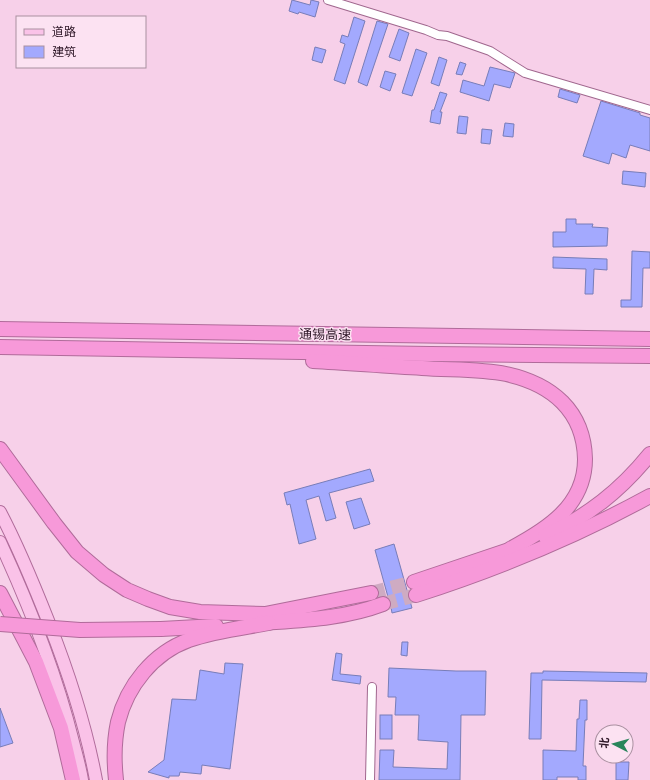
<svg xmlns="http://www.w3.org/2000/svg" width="650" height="780" font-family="Lato,'Noto Sans SC',sans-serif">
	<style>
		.building { fill: #a3a9fe; stroke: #787db8 }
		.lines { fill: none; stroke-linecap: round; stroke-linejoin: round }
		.highway-tunnel { stroke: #ceabc2; stroke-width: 14; stroke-dasharray: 14 7; stroke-linecap: butt }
		.street-casing { stroke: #a0678e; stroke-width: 10 }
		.primary-casing { stroke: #b06b9a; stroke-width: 14 }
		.highway-casing { stroke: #b06b9a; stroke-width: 16 }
		.street { stroke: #fff; stroke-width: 8 }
		.primary { stroke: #fac2e8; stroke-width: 12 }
		.highway { stroke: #f799d9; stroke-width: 14 }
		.highway-bridge-casing { stroke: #b06b9a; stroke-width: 16; stroke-linecap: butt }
		.highway-bridge { stroke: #f799d9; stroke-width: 14 }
		.labels { text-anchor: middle; stroke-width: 3; stroke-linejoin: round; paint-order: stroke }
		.street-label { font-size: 13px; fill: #2c1525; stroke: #fce2f2 }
	</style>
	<rect width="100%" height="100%" fill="#f7d0e9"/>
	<g class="building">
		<polygon points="292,0 310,5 311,0 319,2 315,17 299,12 298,14 289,11"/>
		<polygon points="354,17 365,21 345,84 334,80 345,44 340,42 342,35 348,37"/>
		<polygon points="377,21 388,24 367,86 358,82"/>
		<polygon points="399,29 409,33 400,61 389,57"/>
		<polygon points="315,47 326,50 322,63 312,60"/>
		<polygon points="416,49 427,53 412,96 402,93"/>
		<polygon points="439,57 447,60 439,86 431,83"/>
		<polygon points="460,62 466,64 462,75 456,74"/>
		<polygon points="490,67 515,73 510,88 494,84 489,101 460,92 463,80 484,86"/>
		<polygon points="385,71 396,74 390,91 380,87"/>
		<polygon points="560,89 580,95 577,103 558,97"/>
		<polygon points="440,92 447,94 440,112 442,112 440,124 430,122 432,110 434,110"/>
		<polygon points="601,101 640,113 640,115 650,118 650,151 630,145 626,158 612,153 609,164 583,156"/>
		<polygon points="459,116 468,117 466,134 457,133"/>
		<polygon points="505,123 514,124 513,137 503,136"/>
		<polygon points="482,129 492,130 490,144 481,143"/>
		<polygon points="623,171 646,173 645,187 622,184"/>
		<polygon points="566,219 576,219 576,224 593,224 592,227 608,228 607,246 553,247 553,232 566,232"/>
		<polygon points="632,251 650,252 650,268 643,268 642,307 621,307 621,300 631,300"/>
		<polygon points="553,257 607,259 607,270 594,269 593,294 585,294 586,269 553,268"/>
		<polygon points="370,469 374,481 329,493 336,518 326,521 319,496 306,500 316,539 299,544 290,504 287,505 284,493"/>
		<polygon points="361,498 370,524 354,529 346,502"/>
		<polygon points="394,544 412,608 392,613 391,607 391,602 388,597 375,550"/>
		<polygon points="402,642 408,642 407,656 401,655"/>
		<polygon points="336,653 342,654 340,674 361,676 360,684 332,680"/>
		<polygon points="225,663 243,664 230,769 202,765 201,774 180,772 179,776 169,776 169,778 148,772 164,760 172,699 196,700 200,670 224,674"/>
		<polygon points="389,668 456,671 486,671 485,715 461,715 460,780 379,780 380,750 394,750 393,767 447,769 448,742 418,740 419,715 395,715 396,697 388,697"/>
		<polygon points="543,671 647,673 646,682 542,680 541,739 529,739 531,673 543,673"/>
		<polygon points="580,700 587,700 587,720 585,720 583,766 586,766 586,780 578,780 578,777 557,777 557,780 543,780 543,750 576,751 577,719 579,719"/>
		<polygon points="0,708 13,743 0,747"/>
		<rect x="380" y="715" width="12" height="24"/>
		<polygon points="616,762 629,762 628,780 616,780"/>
	</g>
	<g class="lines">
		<g class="highway-tunnel">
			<polyline points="371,593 414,582"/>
			<polyline points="383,604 416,595"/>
		</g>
		<defs>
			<g id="street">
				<polyline points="328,0 426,30 438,35 447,36 490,51 525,73 650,110"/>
				<polyline points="370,780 372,687"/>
			</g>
			<g id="primary">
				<path d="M0 512C19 548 34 585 49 623 69 674 86 726 96 780"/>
				<path d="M0 542C30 607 56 673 73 742 76 754 80 767 82 780"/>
			</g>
			<g id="highway">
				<polyline points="0,329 650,339"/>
				<polyline points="0,347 430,354 650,356"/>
				<path d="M313 361C349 363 385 366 422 368 448 370 481 369 506 374 552 384 584 411 585 459 585 506 546 530 510 549"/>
				<polyline points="0,449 54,523 77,552 104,575 127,590 148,599 170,607 200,612 265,614 371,593"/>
				<path d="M545 536C588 516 620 491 650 454"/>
				<polyline points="414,582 518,547"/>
				<polyline points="0,593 36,662 61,728 73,780"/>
				<path d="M416 595C497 569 575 537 650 496"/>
				<path d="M261 623C303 620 343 619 383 604"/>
				<polyline points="161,629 216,626"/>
				<path d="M116 780C114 762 114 741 118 722 127 686 153 653 189 640 214 631 242 628 269 623"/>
			</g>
		</defs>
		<use href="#street" class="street-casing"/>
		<use href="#primary" class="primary-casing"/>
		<use href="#highway" class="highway-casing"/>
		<use href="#street" class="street"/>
		<use href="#primary" class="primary"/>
		<use href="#highway" class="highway"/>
		<defs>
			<polyline id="highway-bridge" points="0,624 80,630 161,629"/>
		</defs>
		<use href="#highway-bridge" class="highway-bridge-casing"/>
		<use href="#highway-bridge" class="highway-bridge"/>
	</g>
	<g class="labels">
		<g class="street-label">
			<text transform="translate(325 334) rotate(1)" y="5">通锡高速</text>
		</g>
	</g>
	<rect x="16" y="16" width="130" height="52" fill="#fce2f2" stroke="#a990a0"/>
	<rect x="24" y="29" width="20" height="6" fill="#fac2e8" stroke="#a990a0"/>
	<text x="52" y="36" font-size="12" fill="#2c1525">道路</text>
	<rect x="24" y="46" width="20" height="12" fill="#a3a9fe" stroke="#a990a0"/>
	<text x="52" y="56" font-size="12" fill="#2c1525">建筑</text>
	<g transform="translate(614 744) rotate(276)"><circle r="19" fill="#fce2f2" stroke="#a990a0"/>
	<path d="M0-3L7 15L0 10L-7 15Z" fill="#29855b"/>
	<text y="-6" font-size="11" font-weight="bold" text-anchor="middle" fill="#2c1525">北</text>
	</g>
</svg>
